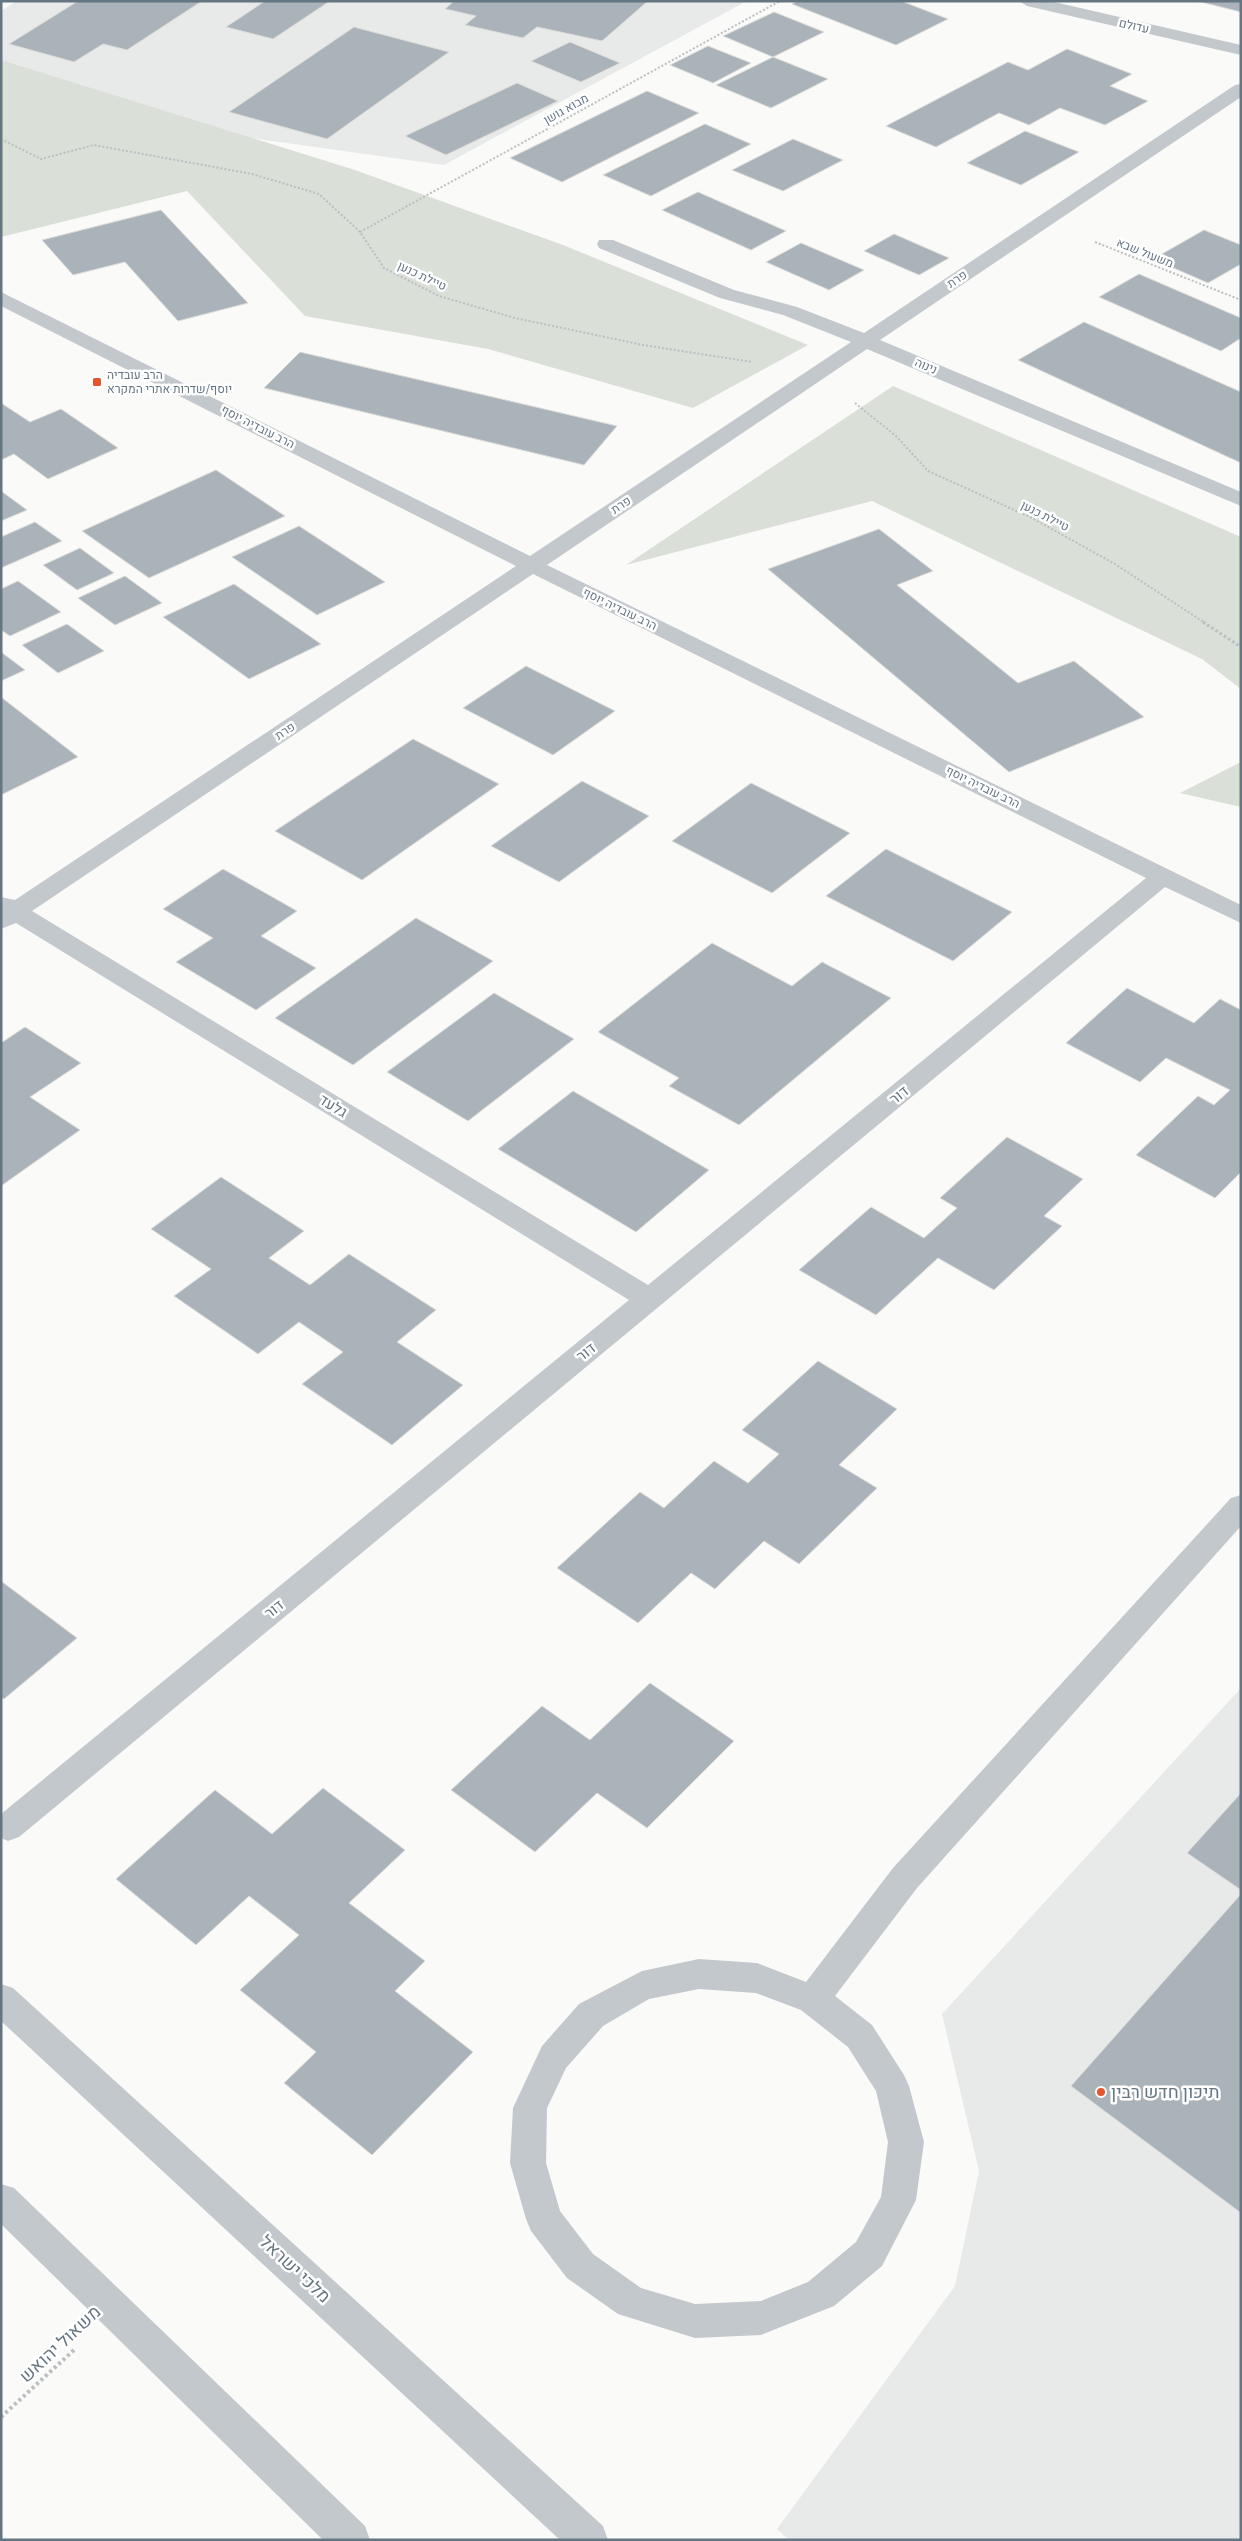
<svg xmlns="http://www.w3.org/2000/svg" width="1242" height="2541" font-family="'Roboto Condensed',Heebo,sans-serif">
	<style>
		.built { fill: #e8e9e9 }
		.green { fill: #dadfd7 }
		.building { fill: #aab3b9; stroke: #dcdcda }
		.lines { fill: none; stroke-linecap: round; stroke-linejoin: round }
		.path-far2 { stroke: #bbbfc2; stroke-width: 2; stroke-dasharray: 2 2; stroke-linecap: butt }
		.path-far1 { stroke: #bbbfc2; stroke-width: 3; stroke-dasharray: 2.5 2.5; stroke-linecap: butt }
		.path { stroke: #bbbfc2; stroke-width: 4; stroke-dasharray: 3 3; stroke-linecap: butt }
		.minor { fill: #c3c8cc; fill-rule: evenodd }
		.tertiary { fill: #c3c8cc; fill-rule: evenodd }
		.poi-dot { fill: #e4572e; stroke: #fff; stroke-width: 2 }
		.labels { text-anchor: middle; stroke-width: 5; stroke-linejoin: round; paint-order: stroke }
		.far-street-label { font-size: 12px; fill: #657683; stroke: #fff }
		.far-poi-label { font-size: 12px; fill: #657683; stroke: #fff; text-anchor: start }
		.street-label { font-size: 15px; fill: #657683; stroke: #fff }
		.near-poi-label { font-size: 18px; fill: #657683; stroke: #fff; text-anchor: start }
		.near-street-label { font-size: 18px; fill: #657683; stroke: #fff }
	</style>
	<rect width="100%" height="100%" fill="#fafaf8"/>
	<g class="built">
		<polygon points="17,1 747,1 444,165 114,119 1,61 1,11"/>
		<polygon points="1241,1688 1241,2540 789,2540 777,2529 955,2286 979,2171 942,2014"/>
	</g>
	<g class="green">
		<polygon points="1,60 355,170 563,245 808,345 693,408 488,349 305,316 187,191 1,237"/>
		<polygon points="893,386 1241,537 1241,689 1202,659 872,501 626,565"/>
		<polygon points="1241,762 1241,807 1180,793"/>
	</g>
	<g class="building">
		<polygon points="78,1 202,1 127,50 103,44 74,62 9,44"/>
		<polygon points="265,1 330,1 273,39 226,27"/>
		<polygon points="454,1 648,1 602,41 537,27 523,38 465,25 476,16 445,9"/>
		<polygon points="797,1 901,1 948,19 896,45 792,4"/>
		<polygon points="1197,1 1241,1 1241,12"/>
		<polygon points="774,12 824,32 773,57 723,36"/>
		<polygon points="354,27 449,52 327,139 229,112"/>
		<polygon points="570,42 620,63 581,82 531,61"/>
		<polygon points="708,46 751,63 713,83 670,65"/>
		<polygon points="1067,49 1132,74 1110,86 1148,101 1105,125 1060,108 1029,125 999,113 936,147 886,126 1008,62 1028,70"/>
		<polygon points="773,57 828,79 771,108 716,85"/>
		<polygon points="517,83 558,101 446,155 405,136"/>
		<polygon points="647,91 699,113 562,182 510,158"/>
		<polygon points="705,124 751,144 651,196 603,175"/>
		<polygon points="1025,131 1079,152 1021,185 967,163"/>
		<polygon points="793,139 843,160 783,191 732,170"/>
		<polygon points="698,192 786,231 751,250 662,210"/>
		<polygon points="161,210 248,303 178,321 125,262 73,275 42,240"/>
		<polygon points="1204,230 1241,245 1241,264 1208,283 1153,259"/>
		<polygon points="894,234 949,258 919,275 864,251"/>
		<polygon points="801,243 864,270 829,290 766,262"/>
		<polygon points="1139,274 1241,318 1241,338 1221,351 1099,297"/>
		<polygon points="1084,322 1241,392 1241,463 1018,360"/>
		<polygon points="300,352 617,426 584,465 264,388"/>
		<polygon points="1,403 30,422 61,409 118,448 48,479 14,454 1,460"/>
		<polygon points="216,470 285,516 149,578 82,531"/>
		<polygon points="1,491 27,510 1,521"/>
		<polygon points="35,522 62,541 1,568 1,537"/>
		<polygon points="299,526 385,582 317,615 232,557"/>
		<polygon points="879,529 933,571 897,585 1018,683 1074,661 1144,717 1009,772 768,569"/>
		<polygon points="80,548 114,573 77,590 43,565"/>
		<polygon points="125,576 162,603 115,625 78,598"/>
		<polygon points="18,581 61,612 10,636 1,630 1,589"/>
		<polygon points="234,584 321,644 249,679 163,617"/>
		<polygon points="67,624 104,651 58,673 22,645"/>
		<polygon points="1,652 25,670 1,681"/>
		<polygon points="526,666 615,711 553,755 463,708"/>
		<polygon points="1,697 78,757 1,795"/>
		<polygon points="413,739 499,784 362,880 275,831"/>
		<polygon points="582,781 649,816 559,882 491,846"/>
		<polygon points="751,783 850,833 772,893 672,841"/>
		<polygon points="886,849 1012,912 953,961 826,896"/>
		<polygon points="223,869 297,911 261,936 316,968 256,1010 176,962 213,938 163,909"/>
		<polygon points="416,918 493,961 353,1065 275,1018"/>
		<polygon points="712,943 792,986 822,962 891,998 739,1125 669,1086 679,1078 598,1032"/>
		<polygon points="1127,988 1194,1023 1220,999 1241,1010 1241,1172 1215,1198 1136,1155 1198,1096 1214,1105 1230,1090 1166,1058 1140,1082 1066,1043"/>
		<polygon points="494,993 574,1039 468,1121 387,1072"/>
		<polygon points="25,1027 81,1063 30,1097 80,1130 1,1186 1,1043"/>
		<polygon points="573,1091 709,1170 636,1232 498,1149"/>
		<polygon points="1007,1137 1083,1179 1044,1216 1062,1226 994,1290 938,1258 876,1315 799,1270 871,1207 924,1238 957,1208 940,1198"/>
		<polygon points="221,1177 304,1231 269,1258 310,1285 349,1254 436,1310 397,1342 463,1385 392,1445 302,1384 343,1352 299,1322 258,1354 174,1296 211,1269 151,1229"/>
		<polygon points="818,1361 897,1409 839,1465 877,1488 799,1564 764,1541 715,1589 691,1573 638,1623 557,1568 640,1492 664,1508 714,1461 748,1483 779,1454 742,1430"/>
		<polygon points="1,1581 77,1638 4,1699 1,1698"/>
		<polygon points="650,1683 734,1741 647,1828 597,1793 535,1852 451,1790 542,1706 590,1740"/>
		<polygon points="323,1788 405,1850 349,1903 425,1961 395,1991 473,2052 372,2155 284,2083 316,2052 240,1990 299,1935 249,1896 196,1945 116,1879 215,1790 272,1834"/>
		<polygon points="1241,1793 1241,1890 1187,1853"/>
		<polygon points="1241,1894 1241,2213 1071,2086"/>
	</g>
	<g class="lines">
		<g class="path-far2">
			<polyline points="1,139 41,159 94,145 252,174 319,194 360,232 384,268 439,296 515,318 643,345 752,362"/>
			<polyline points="360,232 780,1"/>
			<polyline points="1095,242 1241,300"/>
			<polyline points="855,403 896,436 928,471 1032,518 1115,564 1205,623"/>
		</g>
		<polyline class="path-far1" points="1203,622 1241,647"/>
		<polyline class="path" points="1,2417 74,2350"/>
		<g class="minor">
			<polygon points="1019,1 1050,1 1241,45 1241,55 1027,6"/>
			<path d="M1241 84V97L880 340 1241 492V506L867 349 547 565 1241 905V923L1165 887 19 1837 8 1841 1 1838V1814L629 1300 16 923 1 929V897L15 900 516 566 1 306V292L530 556 851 342 783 315 720 298 599 248 597 244 599 240H613L734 290 797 307 864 333 1235 85ZM533 574 1146 878 648 1285 32 911Z"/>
			<path d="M1241 1495V1526L917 1888 835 1996 872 2025 904 2075 909 2086 924 2142 916 2200 882 2266 834 2306 761 2335 695 2338 618 2314 567 2278 531 2231 526 2219 510 2163 513 2108 542 2046 579 2004 642 1971 699 1959 757 1963 806 1982 893 1868 1231 1498ZM699 1989 756 1993 801 2010 848 2047 876 2091 888 2142 881 2197 856 2242 808 2282 761 2301 695 2304 641 2288 593 2254 560 2211 546 2163 547 2108 566 2068 603 2026 649 1999Z"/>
		</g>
		<g class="tertiary">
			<polygon points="1,1984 13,1988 603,2526 608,2540 560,2540 1,2021"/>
			<polygon points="1,2184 14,2188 365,2526 370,2540 323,2540 1,2224"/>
		</g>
	</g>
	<g class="poi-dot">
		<rect x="92" y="377" width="10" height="10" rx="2.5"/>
		<circle cx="1101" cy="2092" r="5"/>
	</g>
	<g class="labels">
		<g class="far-street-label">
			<text transform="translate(1134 26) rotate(13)" y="4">עדולם</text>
			<text transform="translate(566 109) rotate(-29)" y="4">מבוא גושן</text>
			<text transform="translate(1145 253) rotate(22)" y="4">משעול שבא</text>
			<text transform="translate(422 276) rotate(25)" y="4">טיילת כנען</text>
			<text transform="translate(957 279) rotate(-34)" y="4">פרת</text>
			<text transform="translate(926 366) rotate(23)" y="4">נינוה</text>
			<text transform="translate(258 427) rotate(27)" y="4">הרב עובדיה יוסף</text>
			<text transform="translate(621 505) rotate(-34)" y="4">פרת</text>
			<text transform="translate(1045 516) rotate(27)" y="4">טיילת כנען</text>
			<text transform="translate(620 609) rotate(26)" y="4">הרב עובדיה יוסף</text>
			<text transform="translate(285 731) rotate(-34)" y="4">פרת</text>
			<text transform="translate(983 787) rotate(26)" y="4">הרב עובדיה יוסף</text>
		</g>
		<g class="far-poi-label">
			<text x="107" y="379">הרב עובדיה<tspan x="107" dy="14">יוסף/שדרות אתרי המקרא</tspan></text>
		</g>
		<g class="street-label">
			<text transform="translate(899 1095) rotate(-39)" y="5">דור</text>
			<text transform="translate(333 1106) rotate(32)" y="5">גלעד</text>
			<text transform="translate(586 1352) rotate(-39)" y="5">דור</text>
			<text transform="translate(274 1609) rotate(-39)" y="5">דור</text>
		</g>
		<g class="near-poi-label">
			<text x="1111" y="2098">תיכון חדש רבין</text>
		</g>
		<g class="near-street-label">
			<text transform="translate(295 2269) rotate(43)" y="6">מלכי ישראל</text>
			<text transform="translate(60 2344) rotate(-43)" y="6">משאול יהואש</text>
		</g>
	</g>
	<rect width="1242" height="2541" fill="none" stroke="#657683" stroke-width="5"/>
</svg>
